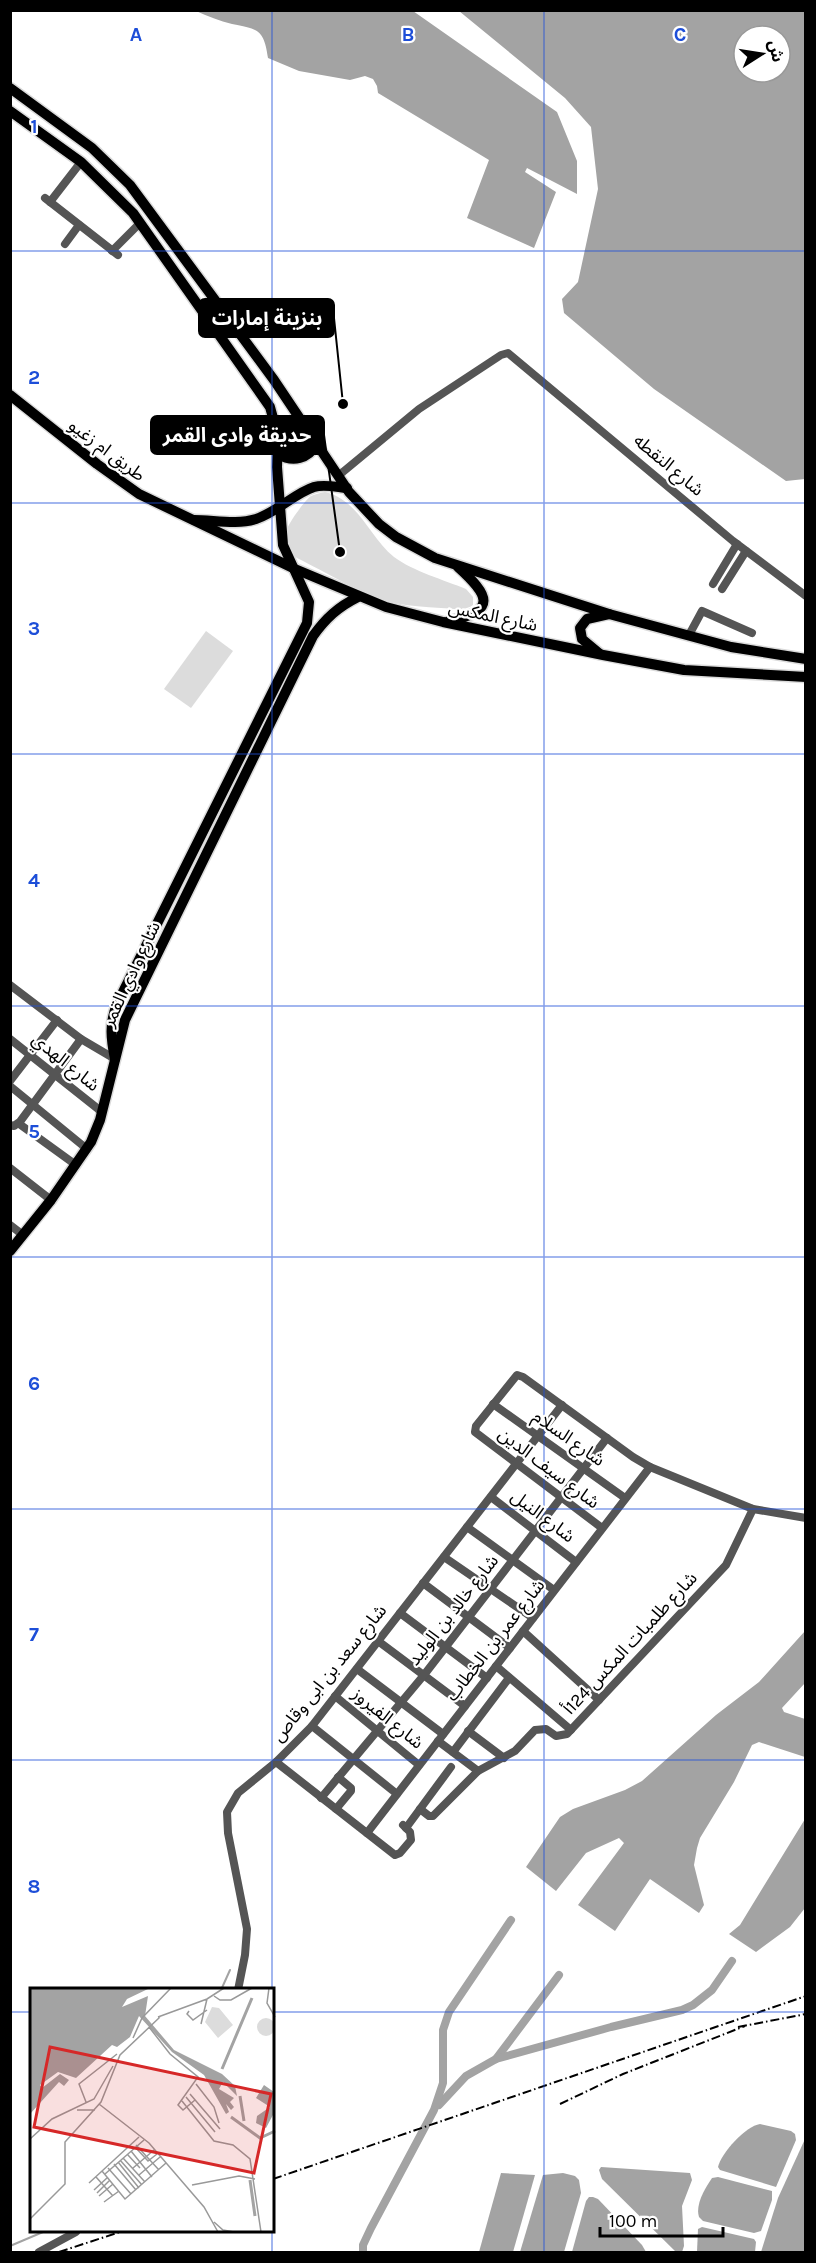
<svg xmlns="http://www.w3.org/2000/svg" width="816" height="2263" font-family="Karla,'Noto Sans Arabic',sans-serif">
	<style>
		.green { fill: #dcdcdc }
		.water { fill: #a3a3a3; fill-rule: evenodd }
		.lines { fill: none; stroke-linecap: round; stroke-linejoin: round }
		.stream { stroke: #a3a3a3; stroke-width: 2 }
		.canal { stroke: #a3a3a3; stroke-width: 8 }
		.major-casing { stroke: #dbdbdb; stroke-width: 13 }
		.minor { stroke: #555; stroke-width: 8 }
		.major { stroke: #000; stroke-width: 10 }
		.rail { stroke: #000; stroke-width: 2; stroke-dasharray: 9 3 1.5 3; stroke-linecap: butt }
		.grid { fill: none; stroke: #1d4ed8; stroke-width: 1.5; stroke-opacity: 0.55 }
		.labels { text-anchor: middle; stroke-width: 4.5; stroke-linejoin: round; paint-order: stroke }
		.street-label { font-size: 18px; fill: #000; stroke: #fff }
		.inset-river { fill: none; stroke: #a3a3a3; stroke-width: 3 }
		.inset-road { fill: none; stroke: #999; stroke-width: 1.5 }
		.view { fill: #d62828; fill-opacity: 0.15; stroke: #d62828; stroke-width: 3 }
		.inset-edge { fill: none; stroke: #000; stroke-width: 3 }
		.grid-label { font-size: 20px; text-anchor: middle; font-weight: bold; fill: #1d4ed8; stroke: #fff; stroke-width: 4.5; stroke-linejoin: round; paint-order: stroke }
		.leader { fill: none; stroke: #000; stroke-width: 2 }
		.callout-dot { fill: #000; stroke: #fff; stroke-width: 2 }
		.callout { fill: #000; stroke: #000; stroke-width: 2 }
		.callout-label { font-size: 20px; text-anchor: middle; font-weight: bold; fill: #fff }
	</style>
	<rect width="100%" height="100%" fill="#fff"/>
	<g class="green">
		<path d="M325 492C359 500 369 537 394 557 413 571 444 580 466 589L473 597V605C464 612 451 608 441 608 425 607 410 606 394 603 362 595 326 572 297 558 290 552 284 541 286 532 287 525 305 500 311 496 315 494 320 493 325 492Z"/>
		<polygon points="206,631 233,651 191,708 164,689"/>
	</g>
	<g class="water">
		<path d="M196 11H413L557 112 577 161V194L527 168 525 172 556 192 534 248 467 218 489 160 378 93 377 86 373 79 365 76 350 80 299 71 268 58C264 29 258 29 232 24 220 21 207 16 196 11Z"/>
		<path d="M459 11H805V479L786 481 654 389 564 313 562 299 578 282 598 189 591 127 565 98ZM744 36H780V72H744Z"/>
		<polygon points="805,1631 805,1683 782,1708 784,1712 805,1719 805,1757 759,1742 752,1745 734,1782 700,1838 697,1848 694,1865 704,1905 699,1913 650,1879 615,1931 578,1905 624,1843 619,1838 586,1853 556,1891 526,1867 560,1817 573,1809 625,1790 642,1781 716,1715 759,1682"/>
		<polygon points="805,1819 805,1908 790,1927 756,1952 729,1934 740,1925"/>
		<path d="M760 2124 791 2131 795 2134 796 2140 776 2187 720 2170 718 2167C721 2153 746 2126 760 2124Z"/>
		<polygon points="805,2139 805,2252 761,2252 778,2198"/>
		<polygon points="601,2167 690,2173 692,2180 682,2206 684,2246 682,2252 676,2252 602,2179 599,2170"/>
		<polygon points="501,2173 535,2175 513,2252 479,2252"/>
		<polygon points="563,2173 575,2176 579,2180 581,2193 564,2252 520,2252 543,2175"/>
		<path d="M718 2177 772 2191V2200L761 2231 754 2233 703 2221 699 2217C695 2205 705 2188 712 2178Z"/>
		<polygon points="589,2197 593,2197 598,2199 642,2245 646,2252 572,2252 586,2201"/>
		<polygon points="702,2227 754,2239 756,2242 755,2252 697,2252 698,2229"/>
	</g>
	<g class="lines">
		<g class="stream">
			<polyline points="221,1990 230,1970"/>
			<polyline points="10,2246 43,2232"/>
		</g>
		<g class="canal">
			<polyline points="496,2059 559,1975"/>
			<polyline points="439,2105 466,2076 496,2059 611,2027 682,2010 693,2005 712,1990 732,1961"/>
			<polyline points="363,2252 363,2245 371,2228 434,2110 443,2083 443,2030 449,2012 511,1920"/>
		</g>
		<defs>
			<g id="major">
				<polyline points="10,88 92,148 130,185 274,380 349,492 379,524 396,537 435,558 609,614 731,647 806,659"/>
				<path d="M10 111 81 162 133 213 270 407 278 436 277 467 283 545 309 602 307 623 117 1004C109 1024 111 1039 115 1059"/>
				<polyline points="10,395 97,464 139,494 295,569 386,607 443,622 603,655 684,670 806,677"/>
				<path d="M278 454C293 463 308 459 317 444"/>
				<path d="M194 520C214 520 237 525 256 519 277 512 295 493 314 487 324 484 336 487 347 488"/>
				<path d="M449 621C498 611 489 595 458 567"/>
				<polyline points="600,654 582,639 580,628 587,619 609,614"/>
				<path d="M10 1251 51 1200 91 1142 100 1120 125 1020 313 636C326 618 338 607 358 597"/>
			</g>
		</defs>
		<use href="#major" class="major-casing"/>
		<g class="minor">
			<polyline points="45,198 118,255"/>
			<polyline points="50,202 81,162"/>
			<polyline points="65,244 79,225"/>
			<polyline points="112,251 140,223"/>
			<polyline points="338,476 419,409 501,355 508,353 733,541 806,596"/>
			<polyline points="713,584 737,544"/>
			<polyline points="722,589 746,551"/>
			<polyline points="689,635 702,611 752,633"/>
			<polyline points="10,985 81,1039 115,1059"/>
			<polyline points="10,1039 102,1112"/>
			<polyline points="10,1081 57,1020"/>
			<polyline points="10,1086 87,1149"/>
			<polyline points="19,1123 81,1039"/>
			<polyline points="10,1125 14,1126 18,1123 76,1165"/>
			<polyline points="10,1168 51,1200"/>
			<polyline points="10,1225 23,1235"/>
			<polyline points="493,1404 625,1498"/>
			<polyline points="491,1497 576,1562"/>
			<polyline points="467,1527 554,1590"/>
			<polyline points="602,1528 475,1432 476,1426 517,1375 523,1377 633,1457 650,1467 753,1509 806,1518"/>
			<polyline points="444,1557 533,1618"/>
			<polyline points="423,1583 510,1648"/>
			<polyline points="400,1613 487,1678"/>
			<polyline points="523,1631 599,1700"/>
			<polyline points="378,1641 465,1706"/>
			<polyline points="496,1666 571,1730"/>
			<polyline points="357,1669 443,1734"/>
			<polyline points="335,1696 419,1765"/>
			<polyline points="312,1726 397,1794"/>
			<polyline points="468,1731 504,1758"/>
			<polyline points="438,1741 478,1771"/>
			<polyline points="453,1752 509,1678"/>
			<polyline points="276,1762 395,1855 400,1853 411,1840 410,1832 403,1825"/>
			<polyline points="321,1798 424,1675 607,1438"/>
			<polyline points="336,1809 351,1791 351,1788 338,1777"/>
			<polyline points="420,1809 429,1816 433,1816 478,1771 515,1751 535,1730 546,1729 556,1736 567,1734 726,1565 753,1509"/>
			<polyline points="406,1828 451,1767"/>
			<polyline points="367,1833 650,1467"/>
			<polyline points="238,1990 245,1955 247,1929 228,1833 227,1812 238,1793 276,1762 312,1726 562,1405"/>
			<polyline points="39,2252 76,2232"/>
		</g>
		<use href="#major" class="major"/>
		<g class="rail">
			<polyline points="738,2027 806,2014"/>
			<polyline points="560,2104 623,2074 745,2026"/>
			<polyline points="273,2179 806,1996"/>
			<polyline points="59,2252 120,2232"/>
		</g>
	</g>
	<path class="grid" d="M272 10V1990M544 10V2252M10 251H806M10 503H806M10 754H806M10 1006H806M10 1257H806M10 1509H806M10 1760H806M10 2012H32M273 2012H806M272 2232V2252"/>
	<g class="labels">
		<g class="street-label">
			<text transform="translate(107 450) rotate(37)" y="6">طريق ام زغيو</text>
			<text transform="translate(669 465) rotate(40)" y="6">شارع النقطه</text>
			<text transform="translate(493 616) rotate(12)" y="6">شارع المكس</text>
			<text transform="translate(131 974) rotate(-65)" y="6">شارع وادي القمر</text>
			<text transform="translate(66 1062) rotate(39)" y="6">شارع الهدي</text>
			<text transform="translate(569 1438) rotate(35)" y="6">شارع السلام</text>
			<text transform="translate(549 1468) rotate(37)" y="6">شارع سيف الدين</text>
			<text transform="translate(543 1516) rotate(37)" y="6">شارع النيل</text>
			<text transform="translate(453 1610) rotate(-52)" y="6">شارع خالد بن الوليد</text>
			<text transform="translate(495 1640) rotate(-52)" y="6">شارع عمر بن الخطاب</text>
			<text transform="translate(630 1643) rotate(-47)" y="6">شارع طلمبات المكس 124أ</text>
			<text transform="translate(329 1673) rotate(-51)" y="6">شارع سعد بن ابى وقاص</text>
			<text transform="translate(388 1718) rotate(39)" y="6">شارع الفيروز</text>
		</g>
	</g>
	<g transform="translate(30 1988)">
		<rect width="244" height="244" fill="#fff"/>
		<path d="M182 19 189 20 203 37 188 50 175 34ZM227 39a9 9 0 1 1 18 0a9 9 0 1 1-18 0Z" fill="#dcdcdc"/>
		<path d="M0 0H120L97 11 92 19 118 8 115 28 144 62 192 86 205 98 207 108 193 94 189 101 204 110 200 114 204 119 201 122 196 116 199 124 196 126 174 87 142 64 109 28 100 49 87 59 82 57 46 90 28 84 10 97 12 100 30 86 39 92 34 98 29 94 0 126ZM234 97 244 104V125L236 140 226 135 227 128 240 119 226 110Z" fill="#a3a3a3"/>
		<path class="inset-river" d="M192 81 222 10M210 108 214 133M201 129 230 150 245 143M220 192 225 228"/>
		<path class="inset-road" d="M239 0 237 15 245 29M184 8 190 12H201L222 0M159 23 157 26 163 32 177 22M128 29 177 11 194 0M171 36 177 11M119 39 140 66 168 89 148 117 153 122 165 112M103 50 112 30 141 0M166 96 184 119 189 135M160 106 190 141M156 109 185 144M152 113 184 153 203 157 220 171 231 244M56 114 49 96 87 66M69 116 119 155 174 219 188 244M47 122H65M0 151 22 131 64 111 83 78M106 157 129 182M105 159 118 173 127 166M101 163 122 189M97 166 110 180M93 170 115 194M90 172 112 197M88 174 109 200M84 176 106 202M78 180 101 206M103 180 124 162M72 183 95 211 136 175M75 186 114 152M109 187 130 169M66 189 83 208M59 195 109 149M162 197 209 188 225 191M64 202 78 189M67 205 80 192M69 208 83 196M74 214 89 203M0 231 35 196V154L71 114 90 67 130 29M184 234 193 242 204 244"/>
		<path class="view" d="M20 59 241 106 224 185 4 139Z"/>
		<rect width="244" height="244" class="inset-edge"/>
	</g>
	<g class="grid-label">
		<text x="136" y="41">A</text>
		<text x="408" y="41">B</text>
		<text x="680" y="41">C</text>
		<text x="34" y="133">1</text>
		<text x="34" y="384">2</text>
		<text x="34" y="635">3</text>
		<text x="34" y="887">4</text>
		<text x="34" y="1138">5</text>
		<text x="34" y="1390">6</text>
		<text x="34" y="1641">7</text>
		<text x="34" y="1893">8</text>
	</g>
	<path class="leader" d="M343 404L334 318M340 552L324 435"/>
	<g class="callout-dot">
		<circle cx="343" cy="404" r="6"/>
		<circle cx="340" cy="552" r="6"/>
	</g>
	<g class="callout">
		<rect x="199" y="299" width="135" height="38" rx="6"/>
		<rect x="151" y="416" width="173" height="38" rx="6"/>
	</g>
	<g class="callout-label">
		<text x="267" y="325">بنزينة إمارات</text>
		<text x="237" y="442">حديقة وادى القمر</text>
	</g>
	<rect width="816" height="2263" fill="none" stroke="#000000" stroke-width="24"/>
	<g transform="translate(762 54) rotate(78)"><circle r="28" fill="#ffffff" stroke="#999999" stroke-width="1.5"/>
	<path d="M0-4.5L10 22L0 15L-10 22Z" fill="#000000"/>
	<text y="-9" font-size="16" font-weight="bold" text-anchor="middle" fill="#000000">ش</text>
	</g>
	<path d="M600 2227v9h123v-9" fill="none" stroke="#000000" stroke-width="3"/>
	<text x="609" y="2227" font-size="18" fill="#000000" stroke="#ffffff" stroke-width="4.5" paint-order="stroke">100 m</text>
</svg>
